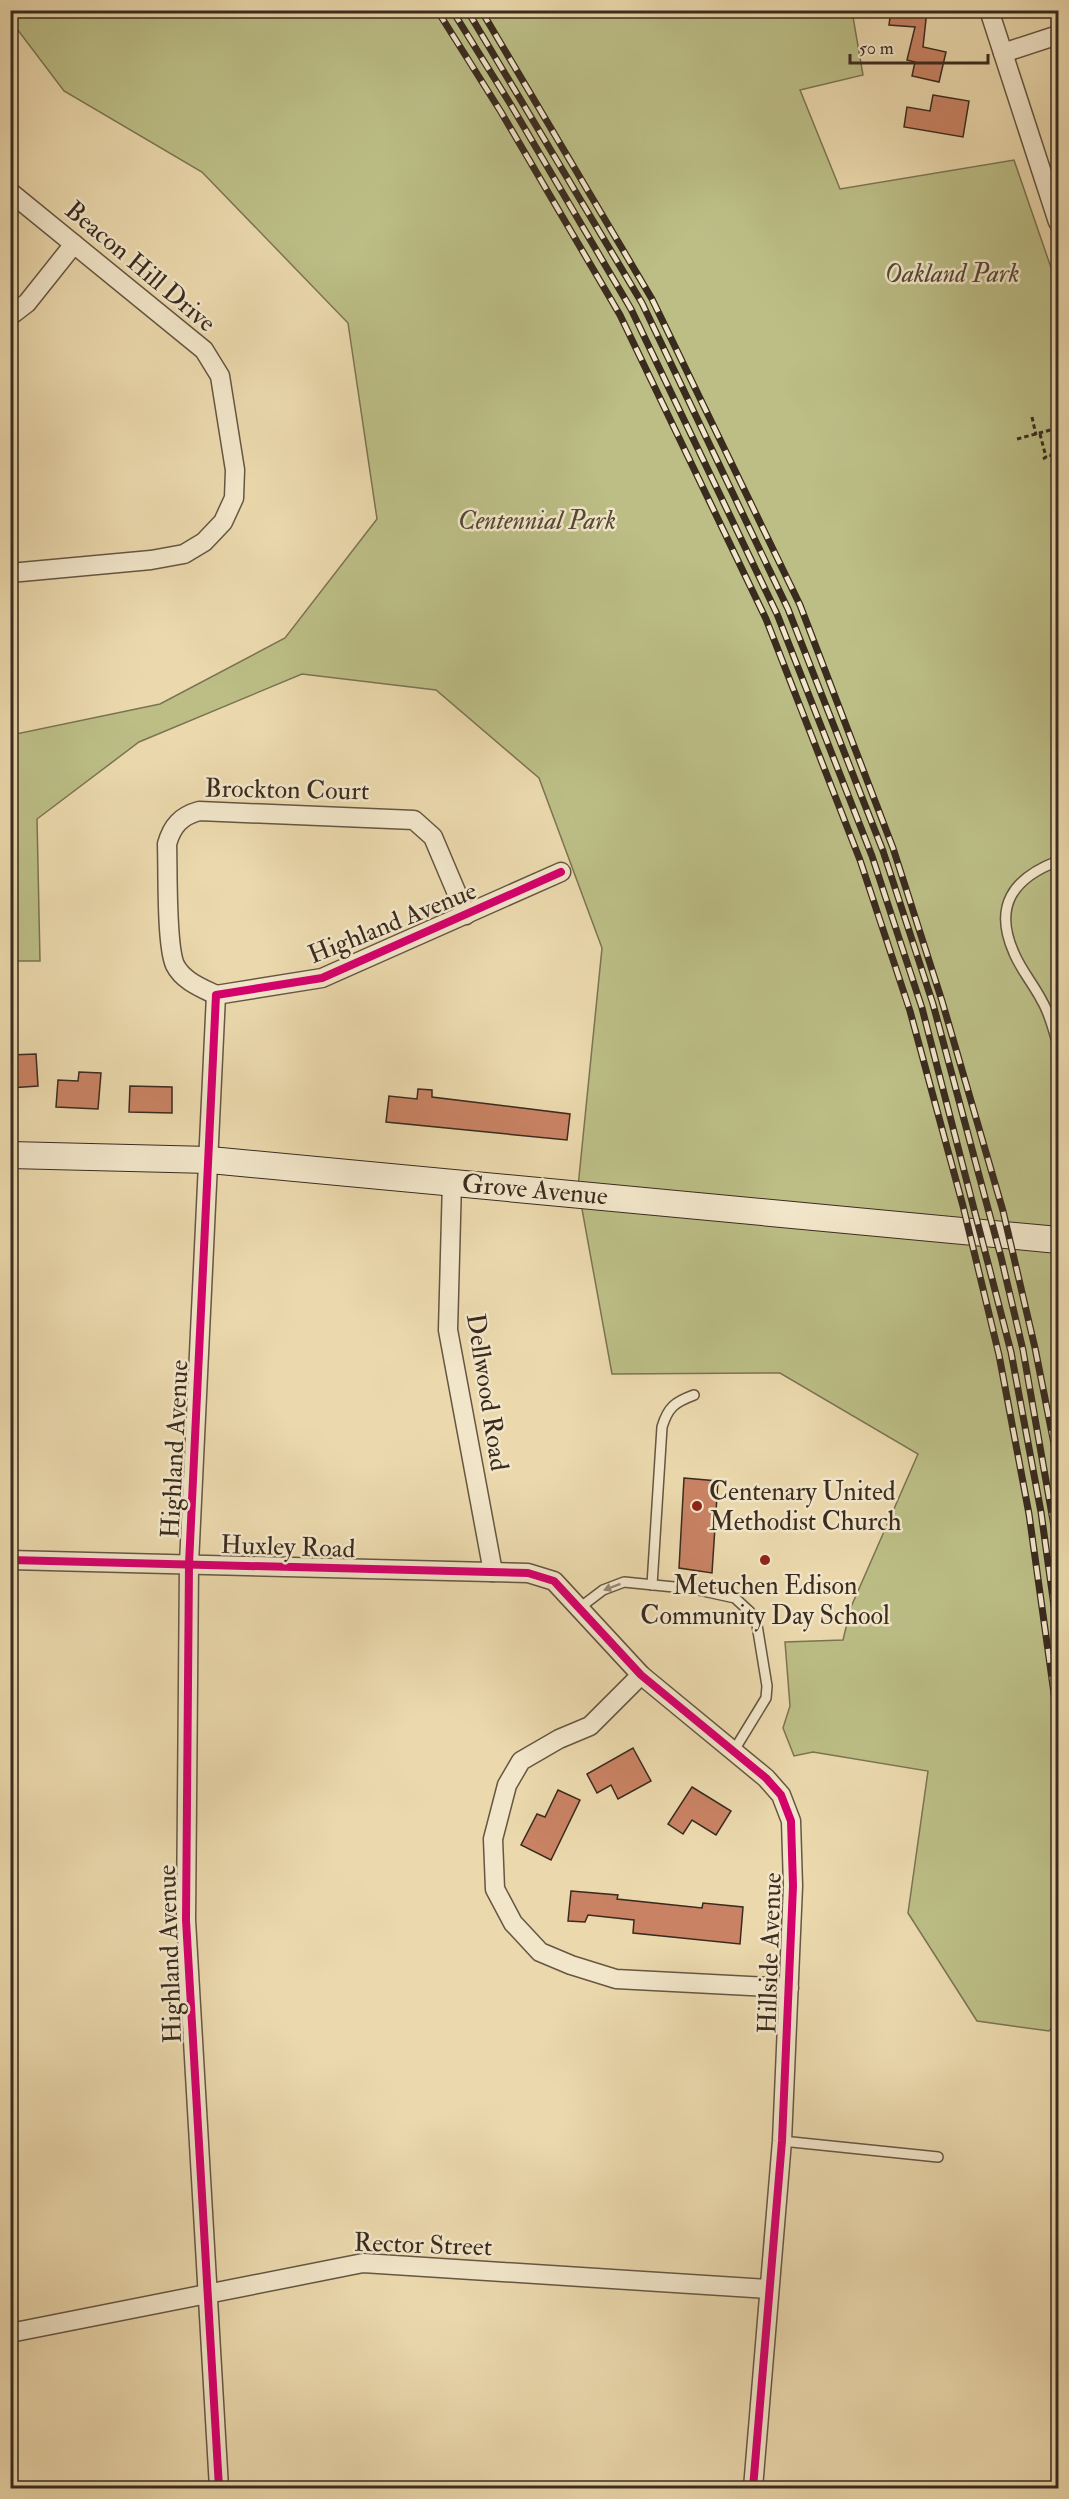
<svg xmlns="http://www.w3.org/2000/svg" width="1069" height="2499" font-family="'IM FELL Double Pica',serif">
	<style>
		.green { fill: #bcbe86; stroke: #7b7452; stroke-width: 1.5 }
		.building { fill: #c98364; stroke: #3a2b1f; stroke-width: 1.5 }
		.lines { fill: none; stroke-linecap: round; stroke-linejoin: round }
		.lane-casing { stroke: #665642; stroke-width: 12 }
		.street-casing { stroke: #665642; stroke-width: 21 }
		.secondary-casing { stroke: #3a2b1f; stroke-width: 28 }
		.path { stroke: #3a2b1f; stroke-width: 3; stroke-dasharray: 4.5 3; stroke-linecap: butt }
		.lane { stroke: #f2e6ca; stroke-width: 9 }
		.street { stroke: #f2e6ca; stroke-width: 18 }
		.secondary { stroke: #f2e6ca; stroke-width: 26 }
		.rail-casing { stroke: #3a2b1f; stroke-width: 7 }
		.rail { stroke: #f2e6ca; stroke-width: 4.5; stroke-dasharray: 14; stroke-linecap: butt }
		.cycleway-casing { stroke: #f2e6ca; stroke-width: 11 }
		.cycleway { stroke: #d6006c; stroke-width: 8 }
		.oneway { fill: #968874 }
		.poi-dot { fill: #8f2418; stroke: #f2e6ca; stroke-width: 2 }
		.labels { text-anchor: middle; stroke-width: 5; stroke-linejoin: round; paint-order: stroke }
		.street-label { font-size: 26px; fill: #3a2b1f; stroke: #f2e6ca }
		.park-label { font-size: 26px; font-style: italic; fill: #544834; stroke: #f2e6ca }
		.poi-label { font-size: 26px; fill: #3a2b1f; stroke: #f2e6ca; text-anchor: start }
	</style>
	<rect width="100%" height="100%" fill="#ebd9ad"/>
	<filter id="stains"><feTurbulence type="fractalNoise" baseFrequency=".00333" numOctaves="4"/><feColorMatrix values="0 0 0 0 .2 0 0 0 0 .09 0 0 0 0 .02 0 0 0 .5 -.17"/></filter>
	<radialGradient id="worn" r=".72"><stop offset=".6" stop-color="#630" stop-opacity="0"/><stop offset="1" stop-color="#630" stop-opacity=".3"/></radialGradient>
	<polygon class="green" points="11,10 636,10 640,17 647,10 852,11 863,75 800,90 840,189 1014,160 1058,288 1058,2021 1049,2031 977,2021 908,1913 928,1771 813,1752 794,1756 783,1728 790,1706 785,1642 843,1640 851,1607 918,1454 780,1373 612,1374 578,1187 602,948 539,778 436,690 302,674 139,742 37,819 40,961 11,961 11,735 160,704 285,638 377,519 348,323 202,172 64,91 11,21"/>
	<g class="building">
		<polygon points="891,10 927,10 923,47 946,52 939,82 912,76 915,62 907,60 915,27 889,25"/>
		<polygon points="933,95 969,101 963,137 904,127 907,107 930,111"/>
		<polygon points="36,1054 38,1086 10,1088 10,1055"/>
		<polygon points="79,1072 101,1073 98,1109 56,1107 58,1080 78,1081"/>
		<polygon points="130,1086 172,1087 172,1113 129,1112"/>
		<polygon points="418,1089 432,1090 432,1097 570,1114 567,1140 386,1122 389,1096 417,1099"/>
		<polygon points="684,1478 718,1481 712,1573 679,1568"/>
		<polygon points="633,1748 651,1781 618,1799 611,1785 597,1793 587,1774"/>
		<polygon points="692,1787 731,1811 716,1835 692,1820 683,1834 668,1824"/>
		<polygon points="558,1790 580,1800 551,1860 521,1845 537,1814 545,1817"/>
		<polygon points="571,1891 618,1895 617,1899 702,1908 703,1903 743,1907 740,1944 633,1933 634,1920 588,1915 585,1922 568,1921"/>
	</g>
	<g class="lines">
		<defs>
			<g id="lane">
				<path d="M1058 861C1013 878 993 906 1014 953 1021 970 1034 985 1042 1001 1050 1014 1053 1030 1058 1044"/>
				<path d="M652 1585 662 1427C668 1407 675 1402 694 1395"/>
				<polyline points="578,1609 603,1590 624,1582 694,1589 735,1598 750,1612 757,1625 767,1686 766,1698 733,1752"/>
				<polyline points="782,2141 938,2157"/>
			</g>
			<g id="street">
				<polyline points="989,10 1058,222"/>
				<polyline points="1003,53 1058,35"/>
				<polyline points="10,192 204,350 220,376 235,470 234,498 223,522 204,542 184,554 151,560 10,573"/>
				<polyline points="10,316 27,303 74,244"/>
				<path d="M216 995C202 988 183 981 175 965 166 945 168 870 167 844 172 826 181 816 199 811L414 820 433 837 466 915"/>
				<polyline points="452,1181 448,1330 493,1572"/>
				<polyline points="10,1560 528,1573 554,1581 641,1675 766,1778 781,1795 791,1821 793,1886 782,2141 753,2488"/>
				<polyline points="641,1675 590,1726 559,1739 521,1761 507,1785 493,1839 495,1889 513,1923 540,1952 571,1965 616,1979 789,1988"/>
				<polyline points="10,2333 363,2263 768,2289"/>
				<polyline points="219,2488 186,1920 189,1564 216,995 322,978 561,872"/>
			</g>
			<polyline id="secondary" points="10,1155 210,1160 1058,1240"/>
		</defs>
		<use href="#lane" class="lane-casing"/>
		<use href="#street" class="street-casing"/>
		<use href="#secondary" class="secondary-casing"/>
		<g class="path">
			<polyline points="1032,417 1036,435"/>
			<polyline points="1040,434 1046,457"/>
			<polyline points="1017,439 1058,428"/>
			<polyline points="1043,459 1049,455 1058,457"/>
		</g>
		<use href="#lane" class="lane"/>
		<use href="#street" class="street"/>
		<use href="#secondary" class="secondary"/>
		<defs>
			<g id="rail">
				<polyline points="437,10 501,112 620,315 766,619 860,860 910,1011 963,1206 999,1355 1029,1514 1058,1722"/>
				<polyline points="452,10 511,105 631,309 777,614 872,856 922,1008 1011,1352 1041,1512 1058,1635"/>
				<polyline points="467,10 642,303 788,609 883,851 933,1004 1001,1257 1023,1350 1058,1549"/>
				<polyline points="481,10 652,299 800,605 893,848 942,1001 1003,1211 1035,1348 1058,1464"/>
			</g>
		</defs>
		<use href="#rail" class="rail-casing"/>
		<use href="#rail" class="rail"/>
		<defs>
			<g id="cycleway">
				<polyline points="10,1560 528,1573 554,1581 641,1675 766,1778 781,1795 791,1821 793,1886 782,2141 753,2488"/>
				<polyline points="219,2488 186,1920 189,1564 216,995 322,978 561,872"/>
			</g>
		</defs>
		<use href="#cycleway" class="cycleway-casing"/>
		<use href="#cycleway" class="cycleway"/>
	</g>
	<defs><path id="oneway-solid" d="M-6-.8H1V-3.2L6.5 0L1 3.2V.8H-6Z" transform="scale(1.5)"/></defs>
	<use class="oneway" href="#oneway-solid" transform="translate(612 1587) rotate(159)"/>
	<g class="poi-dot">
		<circle cx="697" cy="1506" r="6"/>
		<circle cx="765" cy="1560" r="6"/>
	</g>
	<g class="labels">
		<g class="street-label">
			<text transform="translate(141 266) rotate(40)" y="9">Beacon Hill Drive</text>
			<text transform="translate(287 789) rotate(1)" y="9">Brockton Court</text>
			<text transform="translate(392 922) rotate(-22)" y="9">Highland Avenue</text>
			<text transform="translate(535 1189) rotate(5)" y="9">Grove Avenue</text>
			<text transform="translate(488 1392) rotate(81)" y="9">Dellwood Road</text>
			<text transform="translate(174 1449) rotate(-87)" y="9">Highland Avenue</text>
			<text transform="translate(288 1546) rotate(2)" y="9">Huxley Road</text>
			<text transform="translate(769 1953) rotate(-88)" y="9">Hillside Avenue</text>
			<text transform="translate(169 1954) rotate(-92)" y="9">Highland Avenue</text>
			<text transform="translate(423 2244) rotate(2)" y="9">Rector Street</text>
		</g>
		<g class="park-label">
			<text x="952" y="282">Oakland Park</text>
			<text x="537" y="529">Centennial Park</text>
		</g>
		<g class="poi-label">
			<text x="709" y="1500">Centenary United<tspan x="709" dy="30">Methodist Church</tspan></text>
			<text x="765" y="1594" text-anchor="middle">Metuchen Edison<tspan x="765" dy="30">Community Day School</tspan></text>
		</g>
	</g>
	<rect width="1069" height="2499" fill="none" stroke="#ebd9ad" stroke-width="36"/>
	<rect x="12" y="12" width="1045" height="2475" fill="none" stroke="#3a2b1f" stroke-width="3"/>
	<rect x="18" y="18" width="1033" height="2463" fill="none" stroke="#3a2b1f" stroke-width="1.5"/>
	<path d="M850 54v9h138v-9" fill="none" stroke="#3a2b1f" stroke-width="3"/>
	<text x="859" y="54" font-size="18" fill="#3a2b1f" stroke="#f2e6ca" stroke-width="4.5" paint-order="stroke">50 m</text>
	<rect width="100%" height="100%" filter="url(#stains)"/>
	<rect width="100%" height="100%" fill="url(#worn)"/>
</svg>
